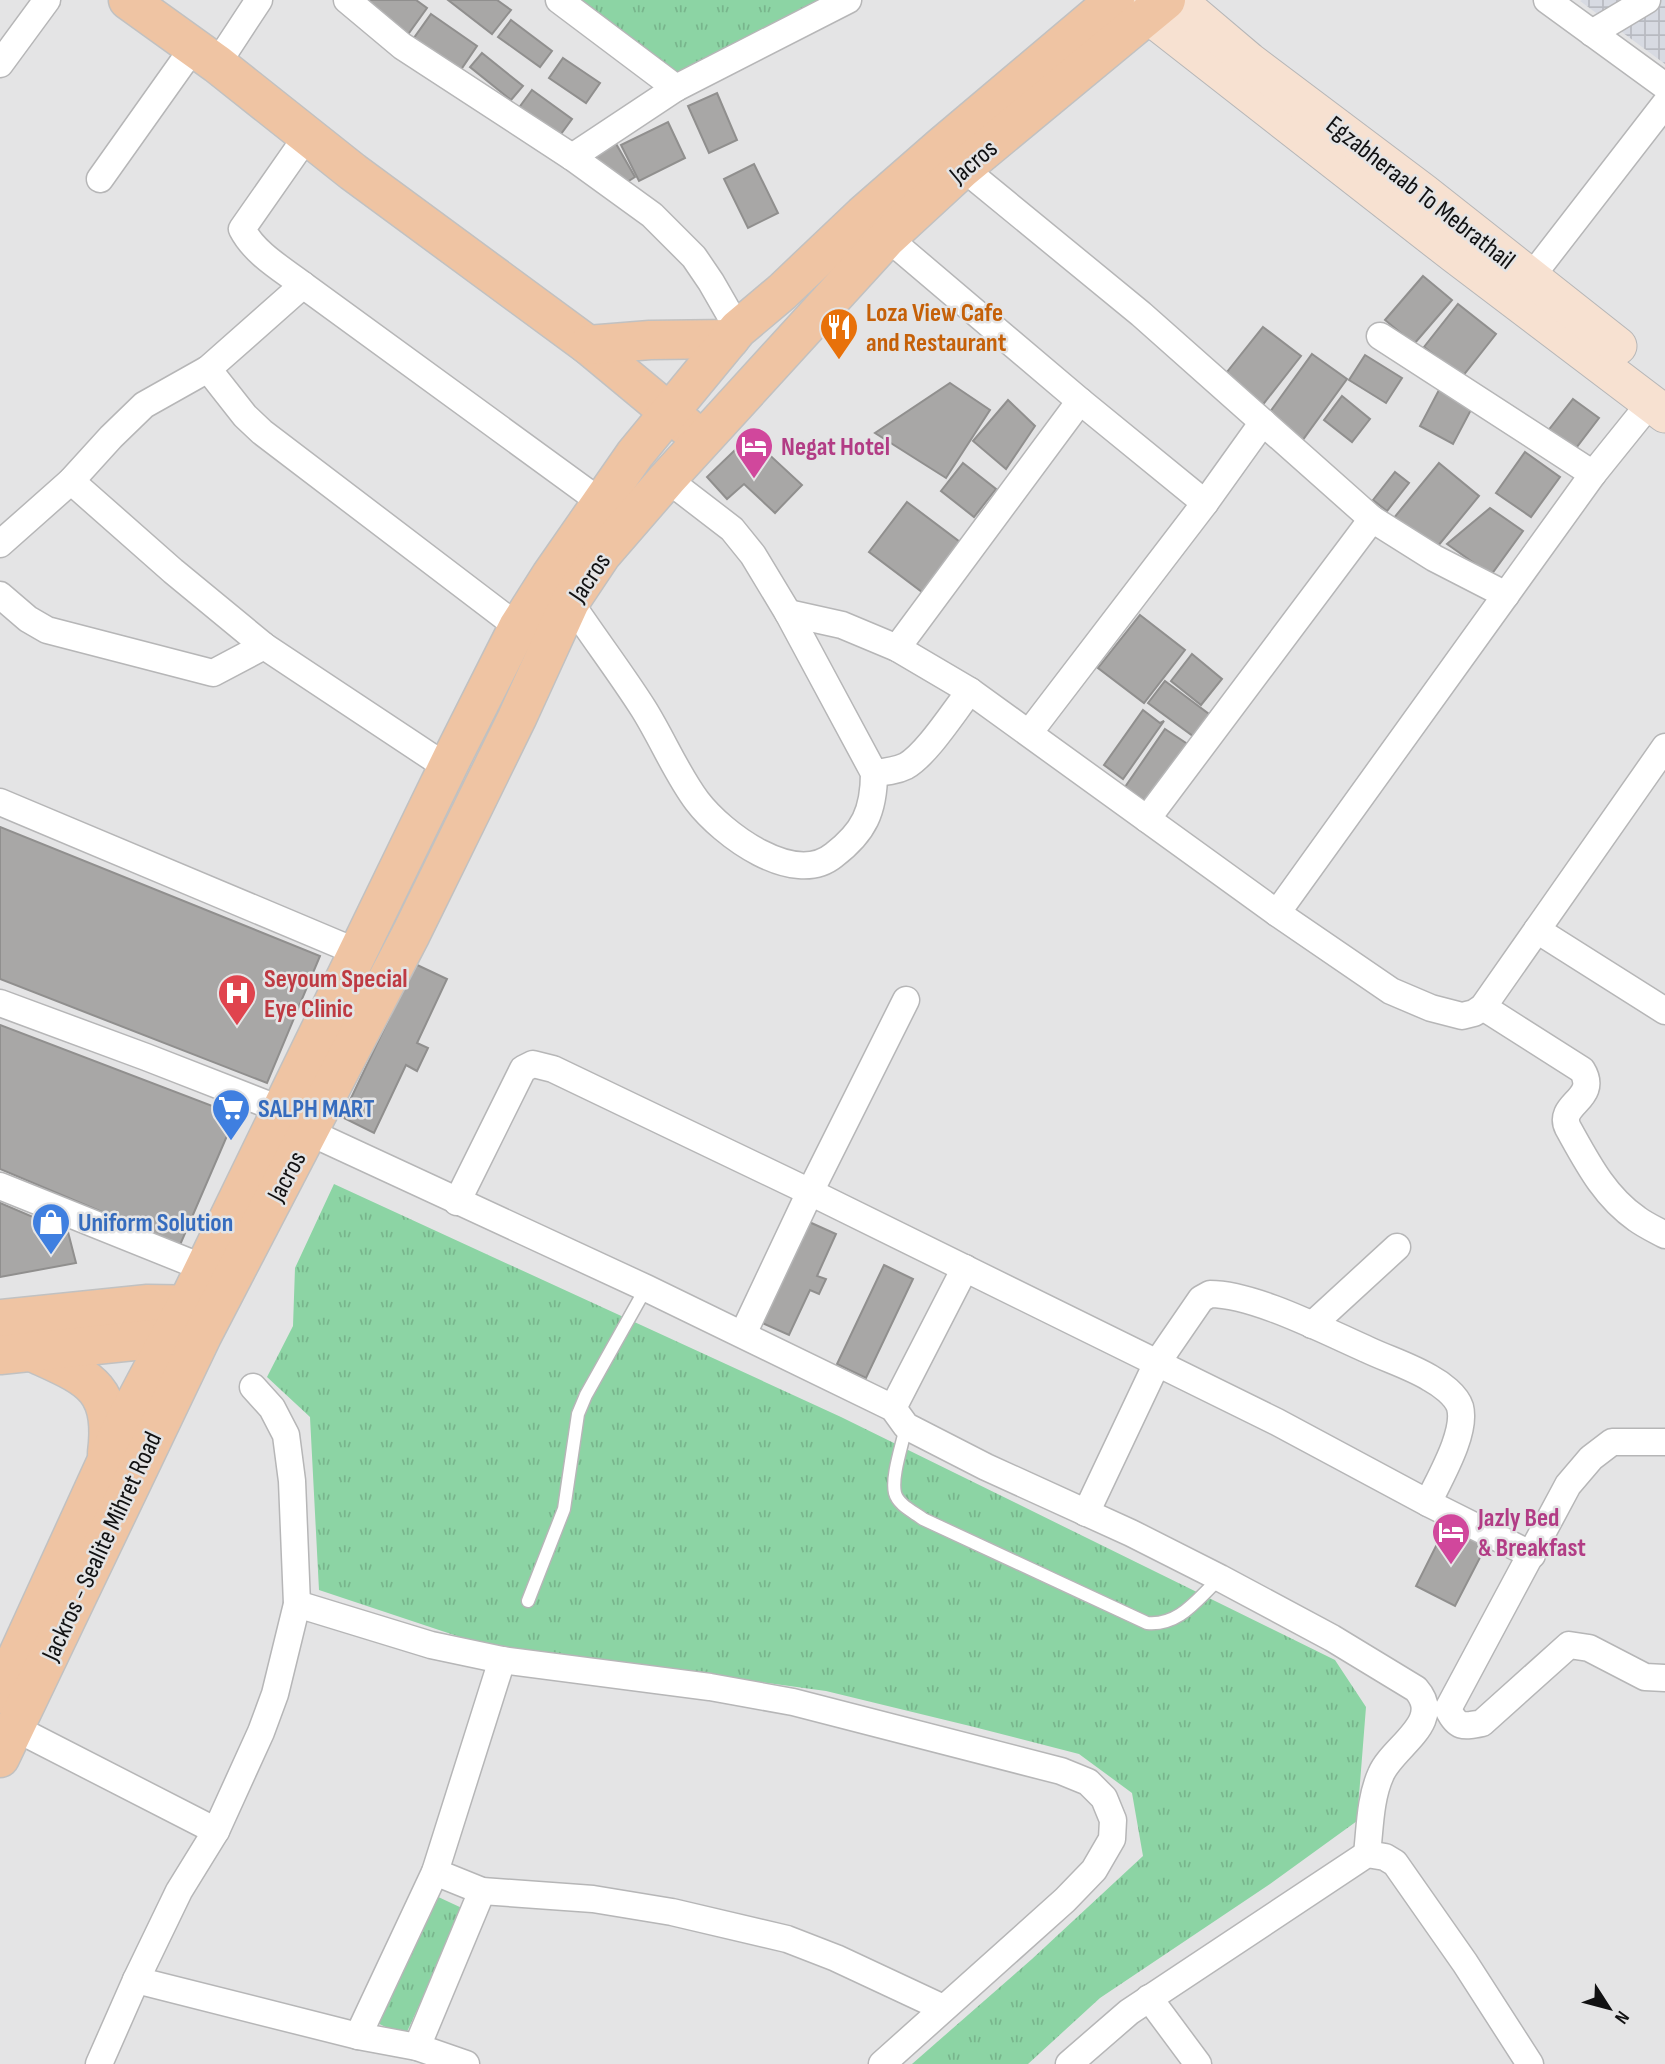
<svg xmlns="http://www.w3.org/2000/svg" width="1665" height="2064" font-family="'Sofia Sans Condensed',sans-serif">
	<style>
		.industrial { fill: url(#industrial-grid) }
		.grass { fill: url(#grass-tufts) }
		.building { fill: #a8a7a6; stroke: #908f8e; stroke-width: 2 }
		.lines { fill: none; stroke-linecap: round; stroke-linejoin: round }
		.service-casing { stroke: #b6b6b7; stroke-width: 15 }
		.minor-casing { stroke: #b6b6b7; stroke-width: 29 }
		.secondary-casing { stroke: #b6b6b7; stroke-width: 39 }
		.primary-casing { stroke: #c1c1c1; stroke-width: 41 }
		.service { stroke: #fff; stroke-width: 12 }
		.minor { stroke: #fff; stroke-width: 26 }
		.secondary { stroke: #f7e1d1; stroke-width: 37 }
		.primary { stroke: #efc4a3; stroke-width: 38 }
		.labels { text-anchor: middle; stroke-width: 5; stroke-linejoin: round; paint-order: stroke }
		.street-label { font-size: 26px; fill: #111112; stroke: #e4e4e5 }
		.food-label { font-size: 26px; font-weight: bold; fill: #c56008; stroke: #e4e4e5; text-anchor: start }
		.hotel-label { font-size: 26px; font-weight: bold; fill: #b23c85; stroke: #e4e4e5; text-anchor: start }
		.health-label { font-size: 26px; font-weight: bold; fill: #be3a42; stroke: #e4e4e5; text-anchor: start }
		.shop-label { font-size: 26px; font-weight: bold; fill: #366cbe; stroke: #e4e4e5; text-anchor: start }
	</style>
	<defs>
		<pattern id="industrial-grid" width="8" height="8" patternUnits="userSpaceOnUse" patternTransform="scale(1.75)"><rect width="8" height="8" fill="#d7dae2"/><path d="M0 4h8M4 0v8" fill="none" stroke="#b8bac1"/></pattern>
		<pattern id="grass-tufts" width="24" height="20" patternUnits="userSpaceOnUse" patternTransform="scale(1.75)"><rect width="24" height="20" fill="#8cd4a4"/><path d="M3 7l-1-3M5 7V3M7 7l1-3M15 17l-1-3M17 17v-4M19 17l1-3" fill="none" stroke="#78b58c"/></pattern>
	</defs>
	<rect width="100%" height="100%" fill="#e4e4e5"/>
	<polygon class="industrial" points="1665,0 1665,64 1580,1 1582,0"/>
	<g class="grass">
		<polygon points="571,0 837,0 684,82"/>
		<polygon points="334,1184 841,1417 1335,1660 1366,1707 1357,1821 1270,1884 1100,1998 1028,2064 912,2064 1032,1959 1143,1856 1132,1793 1079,1754 970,1726 826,1691 478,1643 319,1590 310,1417 267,1377 293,1326 295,1268"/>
		<polygon points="434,1895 464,1909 405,2036 375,2022"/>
	</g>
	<g class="building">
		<polygon points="360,0 416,0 427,8 404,40"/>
		<polygon points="448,0 497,0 511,10 492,34"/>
		<polygon points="431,14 477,46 458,74 411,42"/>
		<polygon points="511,20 552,51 540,67 498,37"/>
		<polygon points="482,53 523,86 511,100 470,67"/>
		<polygon points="563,58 600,83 586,103 549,78"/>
		<polygon points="532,90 572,119 558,138 518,109"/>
		<polygon points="717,93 737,140 709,153 688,106"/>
		<polygon points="668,122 685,158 639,181 621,145"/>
		<polygon points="615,142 635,177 619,187 588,159"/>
		<polygon points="754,164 778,213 748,228 724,179"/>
		<polygon points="1423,276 1452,300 1414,344 1385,320"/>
		<polygon points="1458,304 1496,334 1462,377 1424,347"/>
		<polygon points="1263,327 1301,356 1261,407 1223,377"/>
		<polygon points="1312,354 1347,379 1302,441 1267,416"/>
		<polygon points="1365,355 1402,378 1386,403 1349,380"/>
		<polygon points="950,383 990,410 946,478 875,433"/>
		<polygon points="1440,388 1473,406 1453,444 1420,426"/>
		<polygon points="1342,396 1370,419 1352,442 1324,420"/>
		<polygon points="1573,399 1599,418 1573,452 1547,432"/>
		<polygon points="1008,400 1035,426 1006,469 973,441"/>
		<polygon points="750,442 762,448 802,485 775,513 744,484 727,499 707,477 737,448"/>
		<polygon points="1525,452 1560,477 1531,517 1496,493"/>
		<polygon points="963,463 996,489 974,517 941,491"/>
		<polygon points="1439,463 1479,496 1433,552 1393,519"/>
		<polygon points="1395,472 1409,483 1387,511 1373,500"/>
		<polygon points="907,502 964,545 926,595 869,552"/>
		<polygon points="1490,508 1523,531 1491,575 1447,544"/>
		<polygon points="1140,615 1185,650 1144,703 1098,668"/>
		<polygon points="1192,654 1222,679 1201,705 1171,681"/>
		<polygon points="1165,681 1213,717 1197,739 1148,703"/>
		<polygon points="1143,710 1160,723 1164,721 1123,779 1104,765"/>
		<polygon points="1165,729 1189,745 1150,804 1125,787"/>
		<polygon points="0,827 320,956 267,1083 0,979"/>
		<polygon points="415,964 447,979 417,1043 428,1048 417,1071 406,1065 374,1133 342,1117"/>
		<polygon points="0,1025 236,1115 180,1245 0,1169"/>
		<polygon points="0,1203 68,1232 76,1263 0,1277"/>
		<polygon points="807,1221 836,1234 817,1276 826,1279 819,1294 810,1290 789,1335 760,1322"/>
		<polygon points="884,1265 913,1279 866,1378 837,1364"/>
		<polygon points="1446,1526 1486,1546 1455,1606 1416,1586"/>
	</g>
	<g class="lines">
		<defs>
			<g id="service">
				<path d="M906 1426C903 1443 891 1476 895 1493 898 1505 914 1512 923 1519L1147 1623C1180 1626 1197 1599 1220 1578"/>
				<polyline points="528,1601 564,1509 578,1414 586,1395 646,1288"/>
			</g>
			<g id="minor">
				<polyline points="347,0 402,46 572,157 652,215 694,257 711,282 738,329"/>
				<polyline points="559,0 676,88"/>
				<polyline points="1547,0 1665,86"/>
				<polyline points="1592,33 1647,0"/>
				<polyline points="0,64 47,0"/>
				<polyline points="217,64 259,0"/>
				<path d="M307 136 242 229C255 254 282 269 303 285L602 503"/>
				<polyline points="572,157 676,88 848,0"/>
				<polyline points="963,168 1141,314 1372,519 1434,558 1506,595"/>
				<polyline points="100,179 193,48"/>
				<polyline points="876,228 1080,401 1205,503"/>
				<polyline points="1531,277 1665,104"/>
				<polyline points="1380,336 1593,474"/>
				<polyline points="208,369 245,416 262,432 518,627"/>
				<polyline points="71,481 173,571 264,646 448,768"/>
				<polyline points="0,544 71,481 111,437 144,405 208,369 303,285"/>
				<polyline points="0,595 28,619 47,630 213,673 264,646"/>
				<path d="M570 602C594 638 620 672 643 708 662 738 676 773 697 801 722 834 794 888 834 855 864 832 874 811 874 773L788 613 753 555 732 529 667 479"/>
				<polyline points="788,613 842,625 897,648 970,691 1277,913 1391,991 1431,1008 1462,1016 1474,1013 1483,1007 1665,747"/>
				<polyline points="897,648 1080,401"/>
				<polyline points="1029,733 1205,503 1263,422"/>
				<path d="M874 773C885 772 896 771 906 766 927 754 954 711 970 691"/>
				<polyline points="0,802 357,952"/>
				<polyline points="1147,819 1372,519"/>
				<polyline points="1277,913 1593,474 1651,402"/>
				<polyline points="1537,930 1665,1011"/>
				<polyline points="0,1003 146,1057 282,1110"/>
				<path d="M1483 1007 1582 1070C1600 1099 1556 1104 1568 1128 1587 1162 1604 1196 1637 1219 1645 1225 1656 1230 1665 1235"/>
				<path d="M309 1132 646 1288 893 1408 906 1426 986 1467 1131 1533 1220 1578 1332 1638 1416 1689C1445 1722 1393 1746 1381 1774 1370 1798 1370 1828 1367 1854"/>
				<polyline points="0,1186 204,1268"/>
				<polyline points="457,1202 523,1069 533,1064 553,1069 810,1192 1277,1422 1428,1503 1532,1555"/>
				<polyline points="1312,1325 1397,1247"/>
				<polyline points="743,1334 810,1192 906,1000"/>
				<polyline points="893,1408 965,1268"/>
				<path d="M1665 1442H1612L1591 1458 1568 1485 1448 1709C1457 1728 1463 1727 1482 1723L1569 1645 1589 1648 1645 1677 1665 1678"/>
				<path d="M1086 1513 1157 1363 1201 1299 1210 1294C1254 1294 1325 1331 1366 1349 1387 1359 1410 1366 1430 1378 1441 1384 1456 1395 1460 1407 1467 1433 1439 1479 1428 1503"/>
				<polyline points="297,1604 431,1645 502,1660 710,1687 793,1702 1061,1771 1088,1782 1104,1798 1113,1820 1112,1839 1094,1870 1065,1900 882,2064"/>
				<polyline points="15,1728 216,1831"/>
				<polyline points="435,1872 482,1891 593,1899 672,1912 787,1939 836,1958 943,2008"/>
				<polyline points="136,1980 358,2036 417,2047 466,2064"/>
				<polyline points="1149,1998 1198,2064"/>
				<polyline points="358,2036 435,1872 502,1660"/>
				<polyline points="417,2047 482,1891"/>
				<polyline points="99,2064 136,1980 179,1891 216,1831 261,1732 275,1694 297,1604 292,1481 286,1435 272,1408 253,1387"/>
				<polyline points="1069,2064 1129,2012 1367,1854 1385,1857 1395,1863 1465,1963 1530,2064"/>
			</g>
			<g id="secondary">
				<polyline points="1129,0 1454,254 1665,414"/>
				<polyline points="1177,0 1249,61 1423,192 1618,346"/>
			</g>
			<g id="primary">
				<polyline points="128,0 217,64 353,172 588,345 688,428"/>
				<polyline points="588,345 650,340 730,339"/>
				<polyline points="0,1319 148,1304 211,1305"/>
				<path d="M32 1352C86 1377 116 1385 107 1453"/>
				<polyline points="0,1355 191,1335"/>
				<polyline points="0,1694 123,1425 187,1304 453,756 518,627 551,575 635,454 738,329 782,292 863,215 942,146 1115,0"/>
				<polyline points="0,1758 203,1334 411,934 517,718 570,602 602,554 667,479 887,238 963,168 1166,0"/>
			</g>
		</defs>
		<use href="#service" class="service-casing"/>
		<use href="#minor" class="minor-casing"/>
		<use href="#secondary" class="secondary-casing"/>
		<use href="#primary" class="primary-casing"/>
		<use href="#service" class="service"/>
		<use href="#minor" class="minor"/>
		<use href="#secondary" class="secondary"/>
		<use href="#primary" class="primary"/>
	</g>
	<defs>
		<symbol id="restaurant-pin" viewBox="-11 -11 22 30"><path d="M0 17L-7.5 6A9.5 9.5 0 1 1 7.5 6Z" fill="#e8710a" stroke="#e4e4e5"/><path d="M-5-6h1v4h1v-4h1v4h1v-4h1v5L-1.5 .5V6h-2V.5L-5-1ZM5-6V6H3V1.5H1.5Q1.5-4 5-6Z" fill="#fff"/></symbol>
		<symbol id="hotel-pin" viewBox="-11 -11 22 30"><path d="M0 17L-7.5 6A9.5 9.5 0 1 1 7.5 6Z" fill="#d1479c" stroke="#e4e4e5"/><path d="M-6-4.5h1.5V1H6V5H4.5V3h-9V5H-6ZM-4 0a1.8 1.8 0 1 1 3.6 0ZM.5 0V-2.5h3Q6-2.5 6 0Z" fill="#fff"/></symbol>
		<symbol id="hospital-pin" viewBox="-11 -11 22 30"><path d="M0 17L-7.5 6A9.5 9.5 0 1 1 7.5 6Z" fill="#e0444e" stroke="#e4e4e5"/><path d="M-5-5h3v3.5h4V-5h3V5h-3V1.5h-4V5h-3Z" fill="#fff"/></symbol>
		<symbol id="supermarket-pin" viewBox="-11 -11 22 30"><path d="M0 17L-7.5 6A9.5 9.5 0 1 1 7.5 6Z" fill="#3f7fe0" stroke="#e4e4e5"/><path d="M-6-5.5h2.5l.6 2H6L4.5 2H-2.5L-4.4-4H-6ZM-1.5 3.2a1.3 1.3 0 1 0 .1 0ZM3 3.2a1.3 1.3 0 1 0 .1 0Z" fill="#fff"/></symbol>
		<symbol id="shop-pin" viewBox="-11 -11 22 30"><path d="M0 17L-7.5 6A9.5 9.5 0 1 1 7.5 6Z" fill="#3f7fe0" stroke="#e4e4e5"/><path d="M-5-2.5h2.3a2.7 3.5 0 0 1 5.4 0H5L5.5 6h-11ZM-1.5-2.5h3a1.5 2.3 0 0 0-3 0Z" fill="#fff"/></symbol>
	</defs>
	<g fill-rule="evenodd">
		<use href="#restaurant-pin" x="817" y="305" width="44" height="60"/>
		<use href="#hotel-pin" x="732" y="424" width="44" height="60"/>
		<use href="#hospital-pin" x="215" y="971" width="44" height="60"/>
		<use href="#supermarket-pin" x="209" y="1086" width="44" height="60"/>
		<use href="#shop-pin" x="29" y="1200" width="44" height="60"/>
		<use href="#hotel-pin" x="1429" y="1510" width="44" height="60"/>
	</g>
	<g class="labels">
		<g class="street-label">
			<text transform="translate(973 161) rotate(-40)" y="9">Jacros</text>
			<text transform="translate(1421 192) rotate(38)" y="9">Egzabheraab To Mebrathail</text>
			<text transform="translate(589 577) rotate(-56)" y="9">Jacros</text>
			<text transform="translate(286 1176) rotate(-62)" y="9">Jacros</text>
			<text transform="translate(101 1546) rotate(-65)" y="9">Jackros - Sealite Mihret Road</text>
		</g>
		<g class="food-label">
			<text x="866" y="321">Loza View Cafe<tspan x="866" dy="30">and Restaurant</tspan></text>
		</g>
		<g class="hotel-label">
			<text x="781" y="455">Negat Hotel</text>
			<text x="1478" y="1526">Jazly Bed<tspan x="1478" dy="30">&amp; Breakfast</tspan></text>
		</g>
		<g class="health-label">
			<text x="264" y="987">Seyoum Special<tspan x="264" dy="30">Eye Clinic</tspan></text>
		</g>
		<g class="shop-label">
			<text x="258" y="1117">SALPH MART</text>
			<text x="78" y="1231">Uniform Solution</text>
		</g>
	</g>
	<g transform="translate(1609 2008) rotate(126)" stroke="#e4e4e5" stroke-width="5" paint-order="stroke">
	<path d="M0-5L12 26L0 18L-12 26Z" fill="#111112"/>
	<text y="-10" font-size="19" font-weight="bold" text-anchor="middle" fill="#111112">N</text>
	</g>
</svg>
